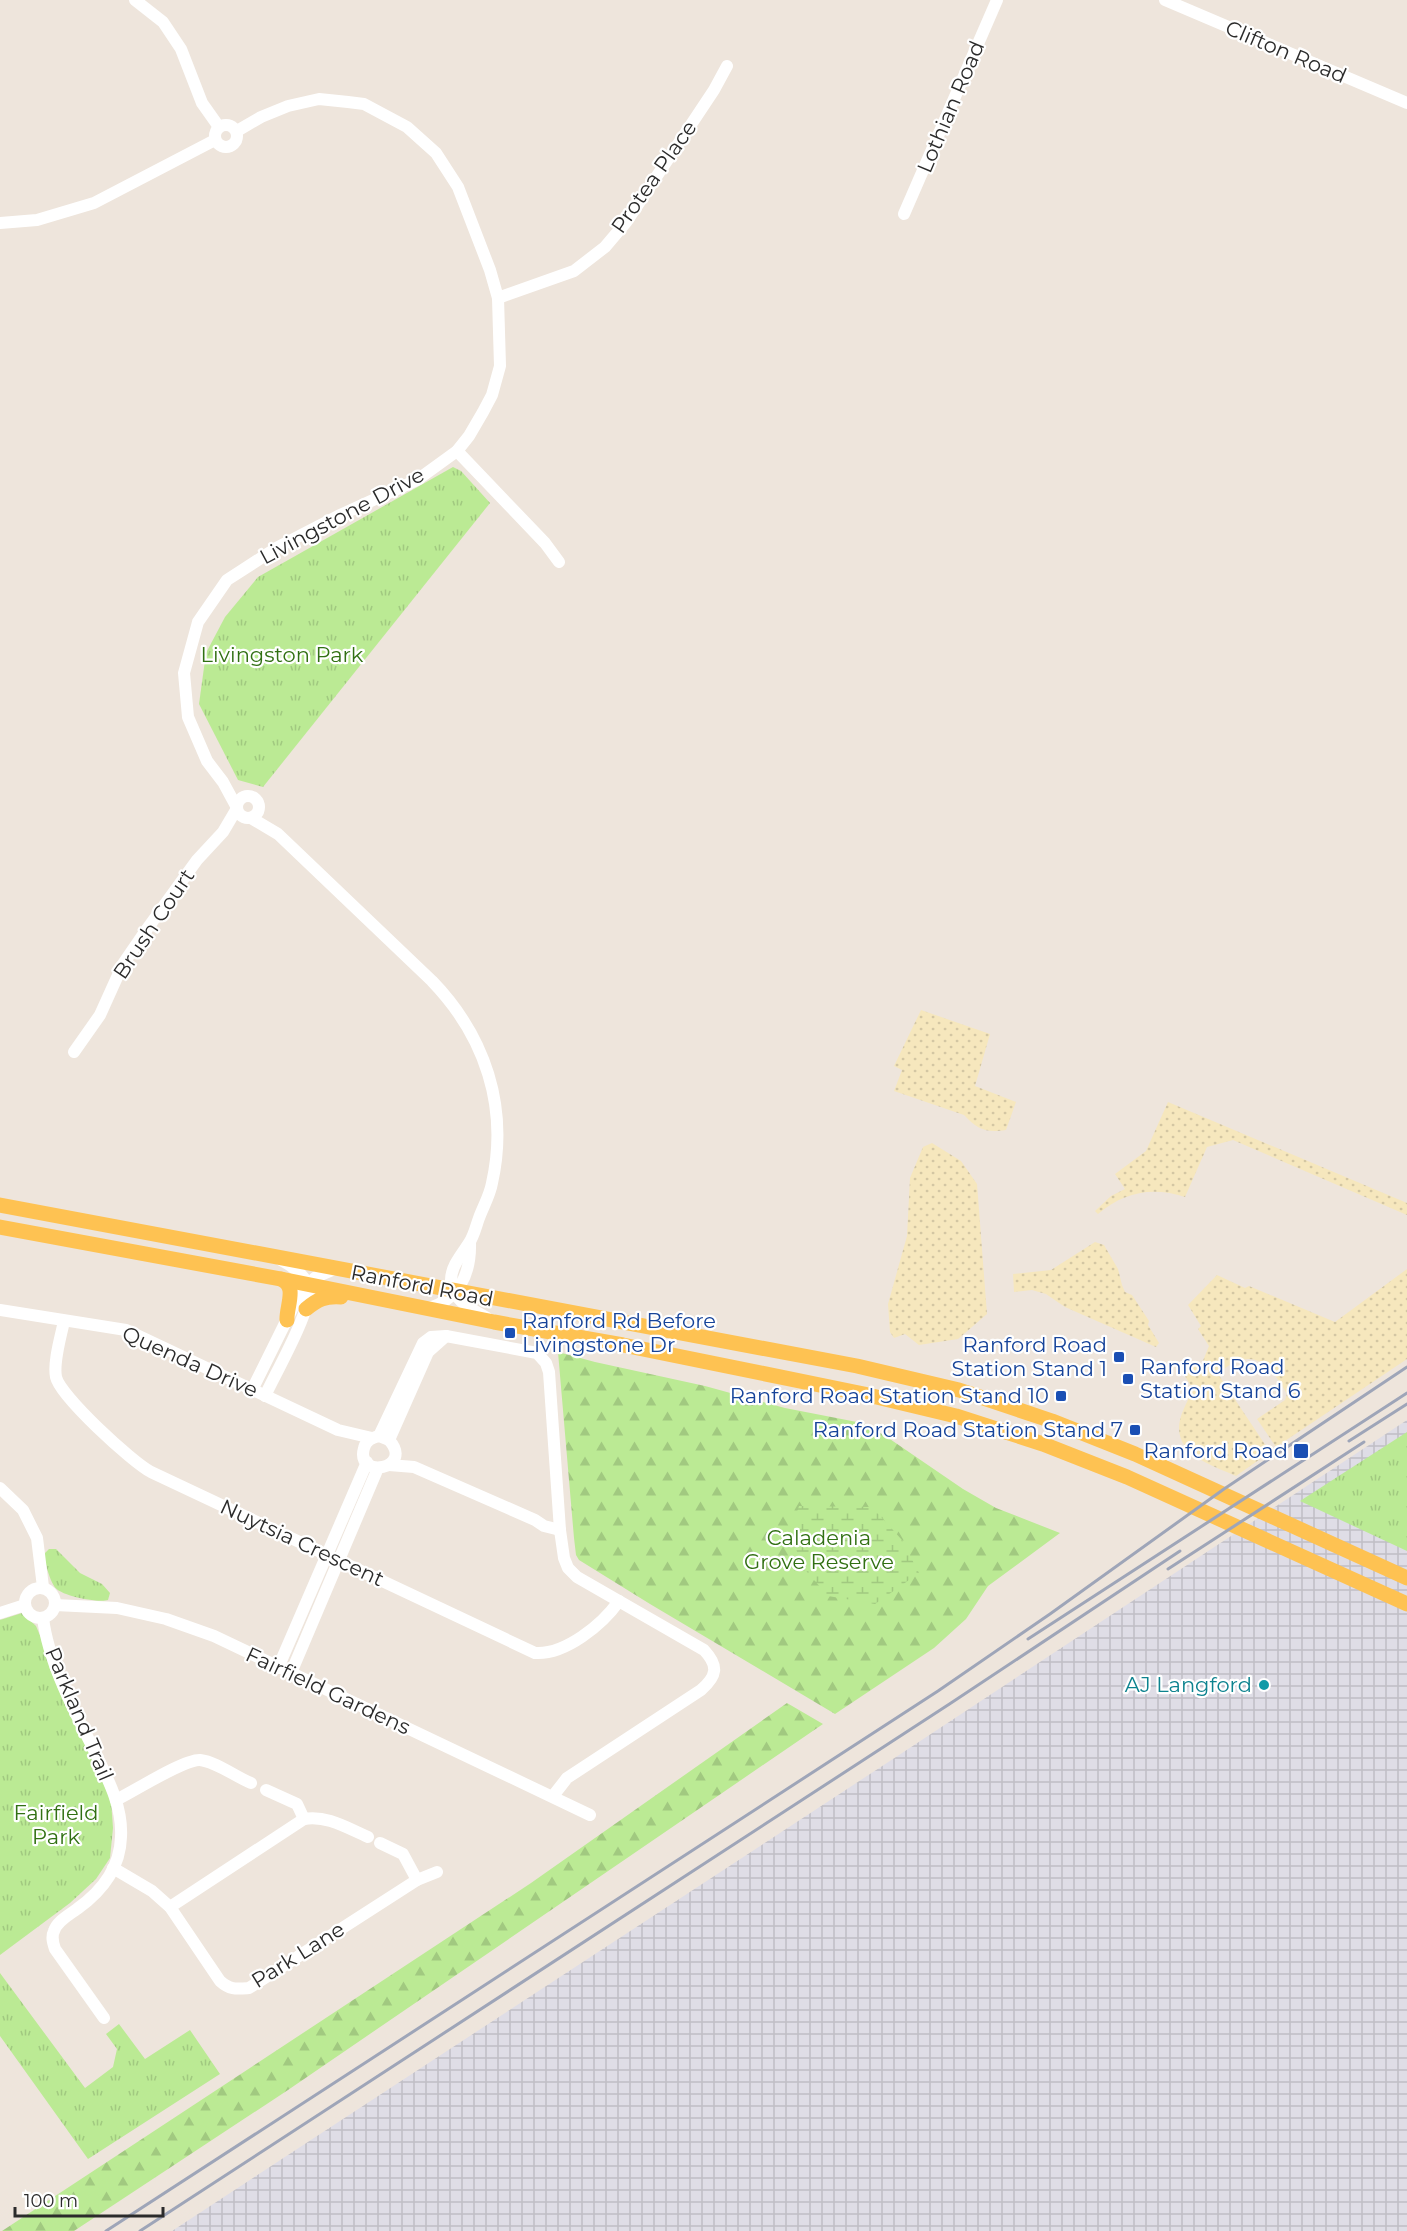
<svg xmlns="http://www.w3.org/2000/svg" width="1407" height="2231" font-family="Montserrat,sans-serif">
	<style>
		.industrial { fill: url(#industrial-grid) }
		.grass { fill: url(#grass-tufts) }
		.forest { fill: url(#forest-firs) }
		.wetland { fill: url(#wetland-marsh) }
		.sand { fill: url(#sand-dots) }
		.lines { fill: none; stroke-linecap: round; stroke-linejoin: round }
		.minor { stroke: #fff; stroke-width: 12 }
		.major { stroke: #fec252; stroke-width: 15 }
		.rail { stroke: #9ea5b8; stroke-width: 3 }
		.transit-dot { fill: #1a4fb4; stroke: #fff; stroke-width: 2 }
		.culture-dot { fill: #0f9aa8; stroke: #fff; stroke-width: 2 }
		.labels { text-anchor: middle; stroke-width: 4.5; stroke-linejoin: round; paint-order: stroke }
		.street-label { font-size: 21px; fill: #2b2b2b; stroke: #fff }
		.park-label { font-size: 21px; fill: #317013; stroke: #fff }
		.transit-label { font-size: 21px; fill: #164399; stroke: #fff; text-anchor: end }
		.culture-label { font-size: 21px; fill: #0d838f; stroke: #fff; text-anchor: end }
	</style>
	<defs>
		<pattern id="industrial-grid" width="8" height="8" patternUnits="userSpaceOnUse" patternTransform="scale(1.5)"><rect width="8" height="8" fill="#dfdde6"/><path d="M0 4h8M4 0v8" fill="none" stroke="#c0bec5"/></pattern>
		<pattern id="grass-tufts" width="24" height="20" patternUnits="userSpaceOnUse" patternTransform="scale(1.5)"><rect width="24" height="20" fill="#bbea94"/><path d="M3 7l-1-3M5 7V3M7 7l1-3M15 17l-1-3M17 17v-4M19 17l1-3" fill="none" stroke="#a1c980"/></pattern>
		<pattern id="forest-firs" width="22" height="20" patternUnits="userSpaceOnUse" patternTransform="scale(1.5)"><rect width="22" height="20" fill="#bbea94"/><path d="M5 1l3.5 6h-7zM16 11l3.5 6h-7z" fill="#a1c980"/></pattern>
		<pattern id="wetland-marsh" width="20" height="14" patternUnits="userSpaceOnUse" patternTransform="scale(1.5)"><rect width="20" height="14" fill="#bbea94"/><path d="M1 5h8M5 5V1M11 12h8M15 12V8" fill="none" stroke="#a1c980"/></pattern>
		<pattern id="sand-dots" width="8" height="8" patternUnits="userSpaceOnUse" patternTransform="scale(1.5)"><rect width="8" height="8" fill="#f6e7bd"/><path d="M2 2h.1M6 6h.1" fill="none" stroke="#d3c6a3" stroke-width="1.8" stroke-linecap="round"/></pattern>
	</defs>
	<rect width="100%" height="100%" fill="#eee5dc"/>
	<polygon class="industrial" points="1407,1420 1407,2231 172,2231 896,1757"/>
	<g class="grass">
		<polygon points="453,467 461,471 490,503 263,787 238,780 199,704 206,653 225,617 258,577"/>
		<polygon points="1407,1432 1407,1551 1300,1501"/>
		<path d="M49 1549H56L80 1573 102 1584 110 1593 108 1600C98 1603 59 1596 54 1586 49 1578 47 1567 44 1558V1554Z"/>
		<polygon points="22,1613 36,1626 111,1801 113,1828 110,1858 96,1879 70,1903 0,1955 0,1620"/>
		<polygon points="0,1973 85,2088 113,2067 117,2049 106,2034 119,2024 145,2059 190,2030 220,2074 88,2159 0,2036"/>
	</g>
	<g class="forest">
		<polygon points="558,1352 595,1362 705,1386 785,1408 862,1423 884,1435 963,1489 996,1508 1060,1533 988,1586 966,1619 934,1648 835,1714 650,1604 579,1560 576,1555 574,1538"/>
		<polygon points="787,1703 823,1724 288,2090 74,2231 2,2231 531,1883"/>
	</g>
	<polygon class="wetland" points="799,1506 872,1507 902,1540 919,1573 875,1604 828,1596 807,1572 789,1536"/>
	<g class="sand">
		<path d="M921 1010 990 1034 975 1086 1016 1102 1006 1130C987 1133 978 1130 964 1115L894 1091 902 1070 894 1066Z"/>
		<path d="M1168 1102 1407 1203V1215L1233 1140 1207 1147 1185 1197C1153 1186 1123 1192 1098 1214L1095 1211 1111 1196 1125 1189 1115 1174 1146 1151Z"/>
		<polygon points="932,1143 961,1161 977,1184 987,1314 958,1339 919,1345 905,1334 894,1338 890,1332 888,1304 907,1236 910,1178 923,1147"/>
		<polygon points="1095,1242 1104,1245 1118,1269 1122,1285 1125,1292 1132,1295 1149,1321 1148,1325 1159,1343 1156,1347 1065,1307 1046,1294 1032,1290 1014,1292 1013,1274 1051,1270"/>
		<path d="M1407 1269V1359L1276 1447 1257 1419 1285 1400 1287 1394C1269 1362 1251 1345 1218 1374L1270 1452 1236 1476C1213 1466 1172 1454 1180 1420 1182 1410 1189 1399 1193 1389L1183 1373 1185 1368 1192 1369 1196 1363H1202L1209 1346 1198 1329 1201 1326 1188 1305 1217 1275 1245 1288 1249 1286 1335 1322Z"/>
	</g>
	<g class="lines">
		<g class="minor">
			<polyline points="135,0 163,22 181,49 202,103 219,127"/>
			<polyline points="1165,0 1407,103"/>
			<circle cx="226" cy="136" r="11"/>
			<polyline points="904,214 997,0"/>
			<polyline points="0,223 37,220 94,203 215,140"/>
			<polyline points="498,298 574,271 605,247 627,221 714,90 727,66"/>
			<polyline points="457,451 545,543 559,562"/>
			<circle cx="248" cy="807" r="11"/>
			<polyline points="236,806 223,782 207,761 188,717 184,673 198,622 227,580 278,547 338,516 417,480 457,451 469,436 483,412 492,395 500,366 498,298 490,270 458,187 436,153 407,127 364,104 348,102 319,99 288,106 261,117 237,131"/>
			<path d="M251 818 278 834 432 981C485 1036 509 1107 492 1183 490 1195 483 1207 479 1218 476 1226 474 1236 469 1243 462 1254 451 1266 451 1280 452 1301 472 1309 487 1318"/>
			<polyline points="74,1052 100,1015 123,964 147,929 197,860 223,832 236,810"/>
			<path d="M425 1309C459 1301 471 1274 470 1242"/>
			<polyline points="0,1310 126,1330 338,1430 372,1438"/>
			<path d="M64 1321C61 1336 53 1362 56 1377 60 1396 132 1462 151 1472L535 1653C565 1655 602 1625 619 1601"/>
			<polyline points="252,1390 302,1289 316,1277 337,1268"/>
			<path d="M265 1396C275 1374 312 1310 309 1289 307 1276 292 1266 281 1260"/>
			<path d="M379 1436 389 1440C415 1469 355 1480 364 1448 366 1440 372 1438 379 1436L423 1343 431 1337 446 1336 537 1353 546 1363 549 1372 560 1530 564 1558 568 1568 577 1577 704 1650C719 1666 717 1676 701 1690L567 1778 553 1796"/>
			<polyline points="389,1440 428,1352 446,1336"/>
			<polyline points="389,1465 414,1467 535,1520 544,1526 560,1530"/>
			<polyline points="0,1488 23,1510 37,1538 43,1587"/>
			<circle cx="40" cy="1603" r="15"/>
			<polyline points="55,1605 117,1608 166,1619 214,1636 590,1815"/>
			<polyline points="0,1613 25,1605"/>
			<path d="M43 1618C48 1659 71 1705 90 1742 104 1772 123 1803 121 1837 120 1868 101 1892 77 1909 69 1915 57 1921 54 1931 51 1937 53 1943 55 1949L104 2018"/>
			<polyline points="278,1668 367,1462"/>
			<polyline points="291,1673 378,1468"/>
			<polyline points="266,1790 297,1804 304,1819"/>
			<path d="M116 1800C133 1792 184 1759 200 1760 217 1762 234 1776 251 1783"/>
			<polyline points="380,1843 403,1854 417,1880"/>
			<path d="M113 1868 152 1891 170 1907 220 1981C230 1990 236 1989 249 1988L417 1880 437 1872"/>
			<path d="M170 1907 304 1819C327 1815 347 1828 368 1837"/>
		</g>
		<g class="major">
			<polyline points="0,1205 857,1366 959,1390 1052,1421 1135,1454 1407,1578"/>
			<polyline points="0,1227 286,1280 494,1322 623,1345 864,1394 956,1416 1043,1444 1127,1477 1407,1604"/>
			<path d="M281 1279C298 1286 286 1307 287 1320"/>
			<path d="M306 1309C318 1299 325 1296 341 1297"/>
		</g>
		<g class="rail">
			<polyline points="1349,1441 1407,1404"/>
			<polyline points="1168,1569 1364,1442"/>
			<polyline points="1028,1639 1407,1393"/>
			<polyline points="106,2231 938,1691 1050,1614 1224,1489 1407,1367"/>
			<polyline points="140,2231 951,1703 1180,1551"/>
		</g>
	</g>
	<g class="transit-dot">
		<rect x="504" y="1327" width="12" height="12" rx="3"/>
		<rect x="1113" y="1351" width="12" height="12" rx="3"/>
		<rect x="1122" y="1373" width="12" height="12" rx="3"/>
		<rect x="1055" y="1390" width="12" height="12" rx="3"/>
		<rect x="1129" y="1424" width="12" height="12" rx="3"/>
		<rect x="1293" y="1443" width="16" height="16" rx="3"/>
	</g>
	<circle class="culture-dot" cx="1264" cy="1685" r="6"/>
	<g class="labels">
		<g class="street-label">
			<text transform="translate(1286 52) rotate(23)" y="7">Clifton Road</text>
			<text transform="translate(951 107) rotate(-67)" y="7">Lothian Road</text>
			<text transform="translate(654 177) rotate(-55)" y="7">Protea Place</text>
			<text transform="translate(342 516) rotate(-28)" y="7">Livingstone Drive</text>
			<text transform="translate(154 924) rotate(-56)" y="7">Brush Court</text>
			<text transform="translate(422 1286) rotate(11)" y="7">Ranford Road</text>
			<text transform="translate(190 1362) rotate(24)" y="7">Quenda Drive</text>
			<text transform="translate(302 1543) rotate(25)" y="7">Nuytsia Crescent</text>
			<text transform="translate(328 1691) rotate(25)" y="7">Fairfield Gardens</text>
			<text transform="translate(79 1714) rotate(67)" y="7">Parkland Trail</text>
			<text transform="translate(298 1955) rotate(-32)" y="7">Park Lane</text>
		</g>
		<g class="park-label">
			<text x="282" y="662">Livingston Park</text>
			<text x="819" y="1545">Caladenia<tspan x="819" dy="24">Grove Reserve</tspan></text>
			<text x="56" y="1820">Fairfield<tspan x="56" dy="24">Park</tspan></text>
		</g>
		<g class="transit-label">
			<text x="522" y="1328" text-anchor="start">Ranford Rd Before<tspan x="522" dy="24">Livingstone Dr</tspan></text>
			<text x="1107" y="1352">Ranford Road<tspan x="1107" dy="24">Station Stand 1</tspan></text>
			<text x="1140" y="1374" text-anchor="start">Ranford Road<tspan x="1140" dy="24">Station Stand 6</tspan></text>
			<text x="1049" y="1403">Ranford Road Station Stand 10</text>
			<text x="1123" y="1437">Ranford Road Station Stand 7</text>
			<text x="1288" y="1458">Ranford Road</text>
		</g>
		<g class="culture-label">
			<text x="1252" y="1692">AJ Langford</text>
		</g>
	</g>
	<path d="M15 2207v9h148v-9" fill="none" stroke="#2b2b2b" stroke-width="3"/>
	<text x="24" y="2207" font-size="18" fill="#2b2b2b" stroke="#ffffff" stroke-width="4.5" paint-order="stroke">100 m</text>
</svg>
